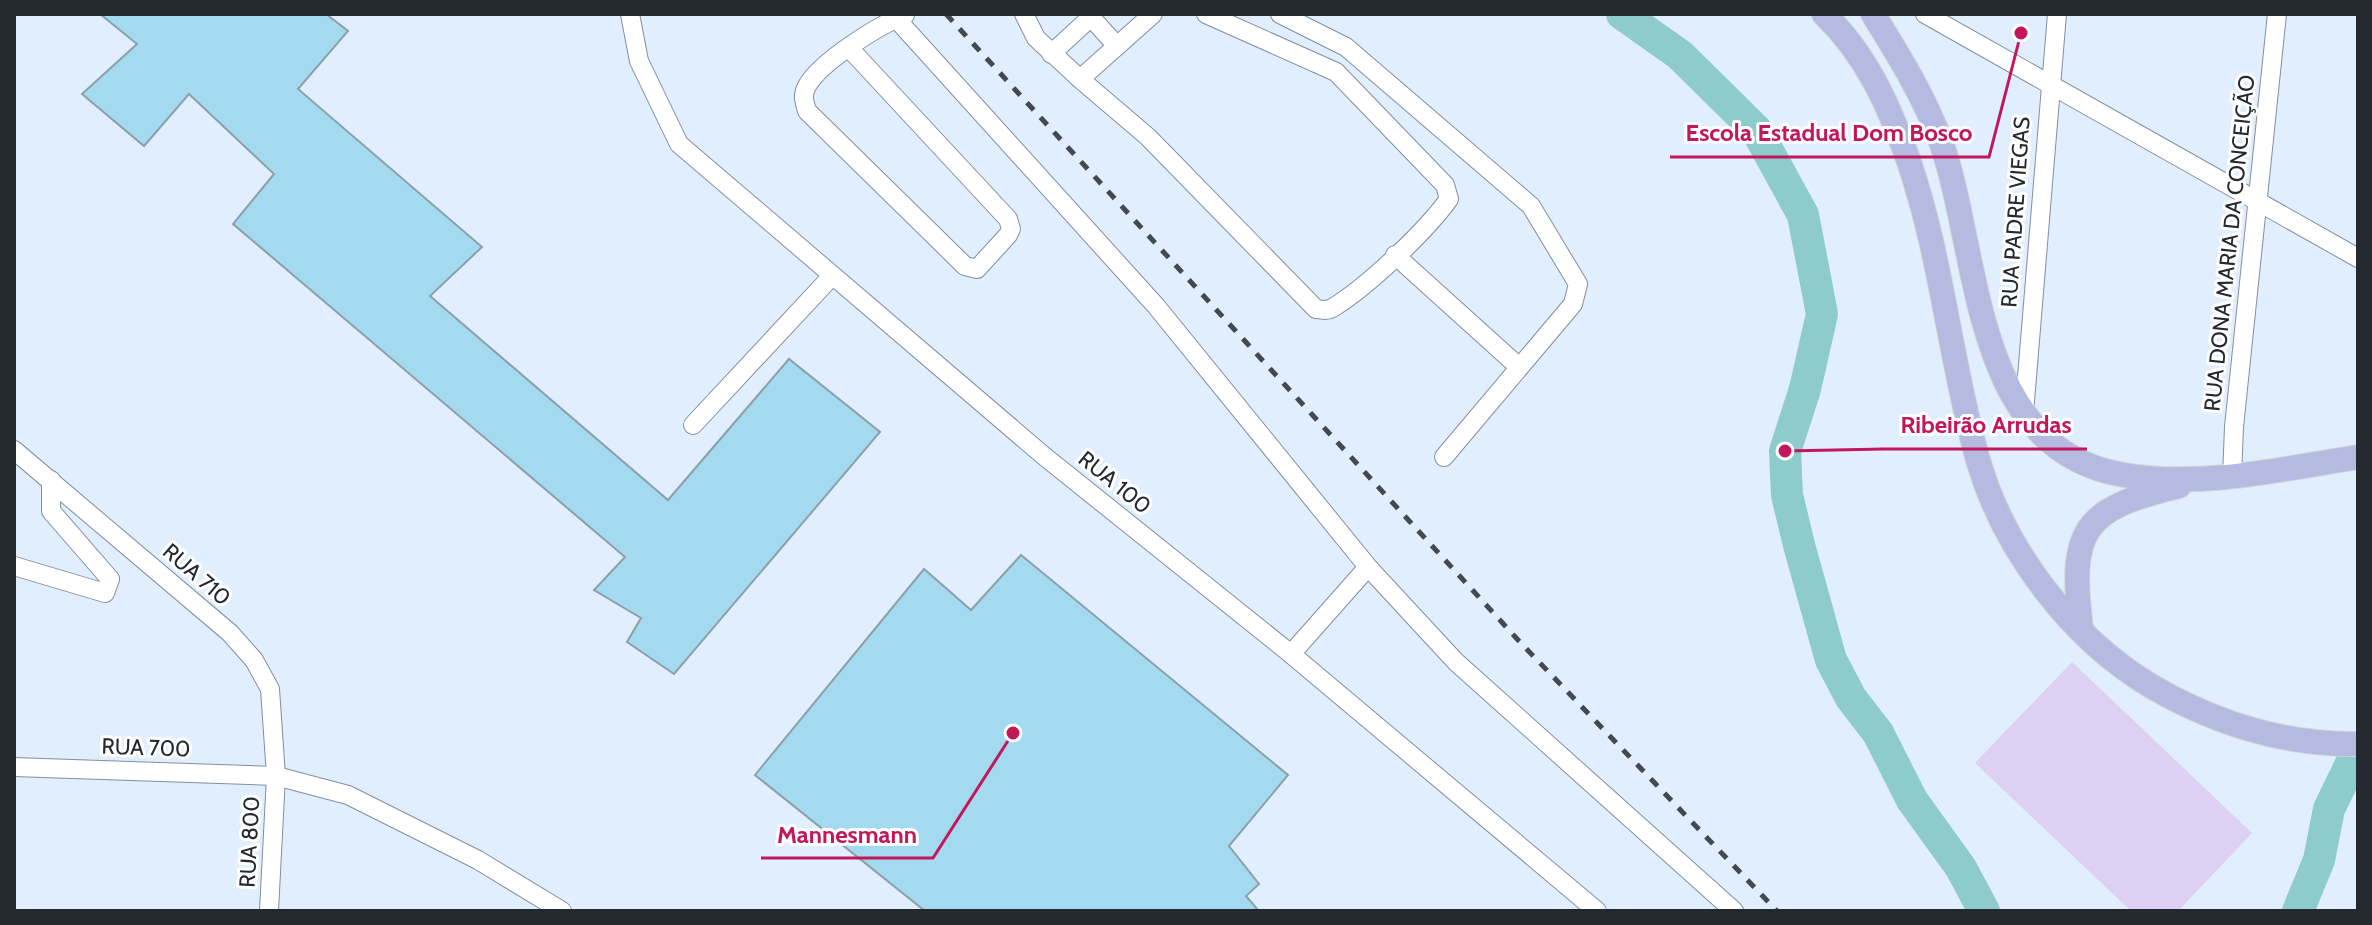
<svg xmlns="http://www.w3.org/2000/svg" width="2372" height="925" font-family="Cabin,sans-serif">
	<style>
		.green { fill: #ddd0f3 }
		.lines { fill: none; stroke-linecap: round; stroke-linejoin: round }
		.river { stroke: #8ecbcd; stroke-width: 32 }
		.building { fill: #a4daef; stroke: #8ba0a8; stroke-width: 2 }
		.minor-casing { stroke: #828f9d; stroke-width: 20 }
		.major-casing { stroke: #d3d4d5; stroke-width: 26 }
		.minor { stroke: #fff; stroke-width: 18 }
		.major { stroke: #b4bae0; stroke-width: 24 }
		.rail { stroke: #424950; stroke-width: 5; stroke-dasharray: 10 10; stroke-linecap: butt }
		.labels { text-anchor: middle; stroke-width: 6; stroke-linejoin: round; paint-order: stroke }
		.street-label { font-size: 22px; fill: #24292f; stroke: #fff }
		.leader { fill: none; stroke: #c2185b; stroke-width: 3 }
		.callout-dot { fill: #c2185b; stroke: #fff; stroke-width: 3 }
		.callout-label { font-size: 24px; text-anchor: middle; font-weight: bold; fill: #c2185b; stroke: #fff; stroke-width: 6; stroke-linejoin: round; paint-order: stroke }
	</style>
	<rect width="100%" height="100%" fill="#e0eefd"/>
	<polygon class="green" points="2072,662 2252,833 2178,911 2131,911 1975,763"/>
	<g class="lines">
		<g class="river">
			<polyline points="1622,14 1680,55 1757,131 1803,215 1822,314 1805,389 1785,451 1787,495 1799,545 1831,660 1851,698 1878,733 1912,800 1961,868 1984,911"/>
			<polyline points="2298,911 2319,860 2329,809 2358,749"/>
		</g>
	</g>
	<g class="building">
		<polygon points="100,14 326,14 348,31 298,89 482,247 430,296 668,500 789,359 880,432 674,674 627,642 641,618 594,590 625,557 233,224 274,174 189,94 144,146 82,94 137,44"/>
		<polygon points="1021,555 1288,775 1229,846 1259,884 1246,896 1259,911 925,911 755,775 924,569 971,610"/>
	</g>
	<g class="lines">
		<defs>
			<g id="minor">
				<polyline points="630,14 639,61 679,144 1044,456 1291,654 1597,911"/>
				<polyline points="892,14 1156,306 1368,567 1456,662 1734,911"/>
				<polyline points="1024,14 1036,38 1080,79"/>
				<polyline points="1088,14 1117,46"/>
				<path d="M1153 14 1080 79 1148 137 1316 309C1323 310 1328 311 1334 307 1368 286 1425 232 1449 199L1445 185 1336 72 1206 14"/>
				<polyline points="1280,14 1346,47 1531,206 1578,284 1573,304 1444,457"/>
				<polyline points="1925,14 2358,258"/>
				<path d="M850 49 1008 219 1011 229 1008 235 977 269 965 266 807 111C804 101 802 95 807 86 820 62 879 25 905 15"/>
				<polyline points="1051,54 1090,18"/>
				<polyline points="1395,255 1519,367"/>
				<polyline points="2024,413 2057,14"/>
				<polyline points="693,425 831,277"/>
				<polyline points="14,450 230,633 254,660 270,689 276,776 269,911"/>
				<polyline points="2232,477 2234,427 2277,14"/>
				<polyline points="14,566 105,593 110,579 51,511 51,480"/>
				<polyline points="1291,654 1368,567"/>
				<polyline points="14,767 276,776 348,795 478,860 562,911"/>
			</g>
			<g id="major">
				<path d="M1824 14C1866 54 1889 106 1908 159 1942 257 1950 361 1978 460 2004 550 2071 638 2151 686 2216 724 2283 745 2358 744"/>
				<path d="M1873 14C1899 56 1924 96 1941 142 1981 254 1970 450 2124 475 2201 488 2281 469 2358 457"/>
				<path d="M2081 629C2069 531 2081 509 2179 486"/>
			</g>
		</defs>
		<use href="#minor" class="minor-casing"/>
		<use href="#major" class="major-casing"/>
		<use href="#minor" class="minor"/>
		<use href="#major" class="major"/>
		<polyline class="rail" points="946,14 1519,641 1777,911"/>
	</g>
	<g class="labels">
		<g class="street-label">
			<text transform="translate(2015 212) rotate(-86)" y="8">RUA PADRE VIEGAS</text>
			<text transform="translate(2229 243) rotate(-84)" y="8">RUA DONA MARIA DA CONCEIÇÃO</text>
			<text transform="translate(1115 482) rotate(39)" y="8">RUA 100</text>
			<text transform="translate(197 574) rotate(41)" y="8">RUA 710</text>
			<text transform="translate(146 747) rotate(2)" y="8">RUA 700</text>
			<text transform="translate(249 842) rotate(-87)" y="8">RUA 800</text>
		</g>
	</g>
	<path class="leader" d="M2021 33L1989 157H1670M1785 451L1884 449H2087M1013 733L933 858H761"/>
	<g class="callout-dot">
		<circle cx="2021" cy="33" r="8"/>
		<circle cx="1785" cy="451" r="8"/>
		<circle cx="1013" cy="733" r="8"/>
	</g>
	<g class="callout-label">
		<text x="1829" y="141">Escola Estadual Dom Bosco</text>
		<text x="1986" y="433">Ribeirão Arrudas</text>
		<text x="847" y="843">Mannesmann</text>
	</g>
	<rect width="2372" height="925" fill="none" stroke="#24292f" stroke-width="32"/>
</svg>
